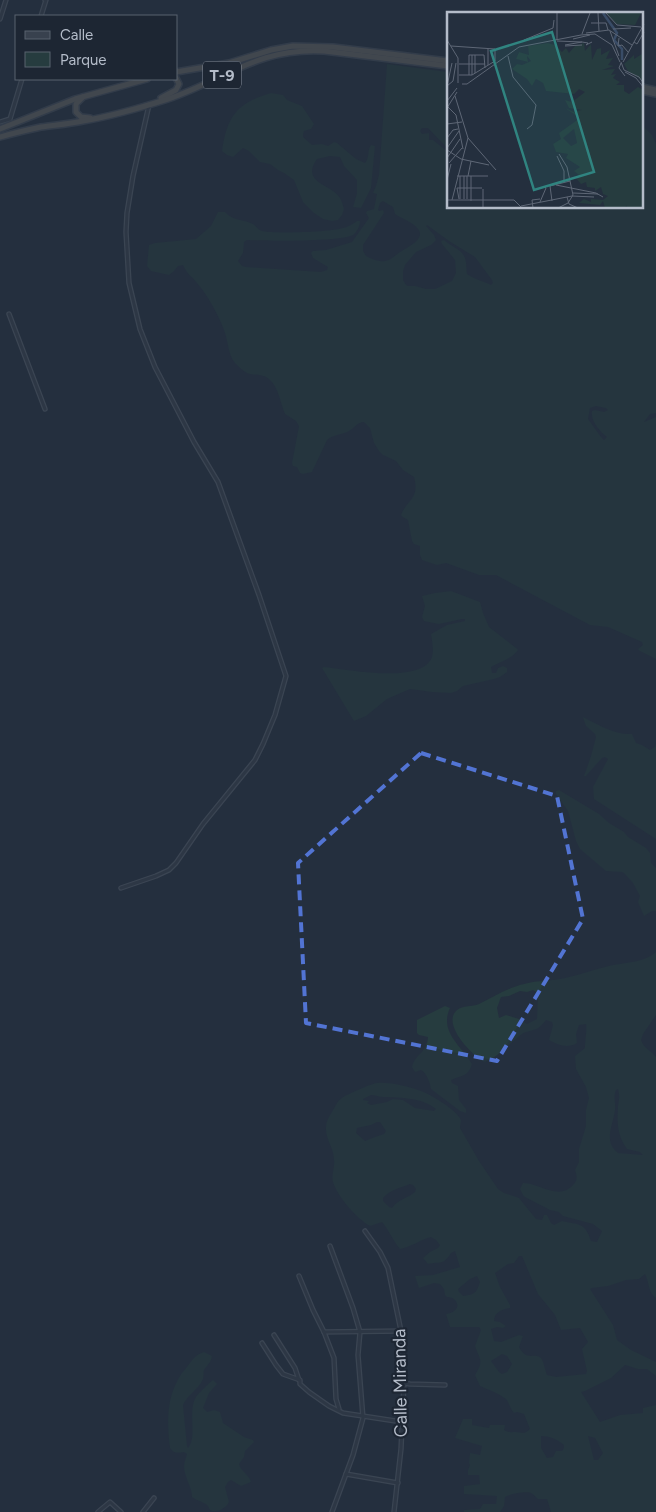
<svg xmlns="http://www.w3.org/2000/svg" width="656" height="1512" font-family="Figtree,sans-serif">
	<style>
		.green { fill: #263c3f; fill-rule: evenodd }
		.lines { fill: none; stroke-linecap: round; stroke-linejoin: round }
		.minor-casing { stroke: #565f6c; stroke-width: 5.5 }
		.trunk-casing { stroke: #434c59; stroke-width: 8 }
		.minor { stroke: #38414e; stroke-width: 3 }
		.trunk { stroke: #656462; stroke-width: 5 }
		.marked { fill: none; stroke: #5274d3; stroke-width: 4; stroke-dasharray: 10 6; stroke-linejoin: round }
		.labels { text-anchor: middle; stroke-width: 4.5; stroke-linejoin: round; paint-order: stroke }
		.shield { fill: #1d2633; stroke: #878f9c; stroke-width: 1 }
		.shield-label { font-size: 16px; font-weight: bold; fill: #b4bcc9 }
		.street-label { font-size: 18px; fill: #b4bcc9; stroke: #1d2633 }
		.inset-river { fill: none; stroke: #394c67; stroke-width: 2.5 }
		.inset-road { fill: none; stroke: #5e6776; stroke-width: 1 }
		.view { fill: #308480; fill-opacity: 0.15; stroke: #308480; stroke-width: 2.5 }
		.inset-edge { fill: none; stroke: #b4bcc9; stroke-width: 2.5 }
	</style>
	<rect width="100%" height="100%" fill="#242f3e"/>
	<g class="green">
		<path d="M387 64 448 72V149L428 128H422L420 131 422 134 429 133V140H433L448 152V208H642V125L652 135 656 144V413L650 414 644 422 656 417V659L640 651 638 649 643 645 642 642 608 627 590 625 496 575H479L446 563 437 565 422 560 420 555V546L414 544 412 541 408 520 403 517 401 515C407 499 420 499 414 477L403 470 396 461 383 455 379 451 374 443 370 428 364 422C357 422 354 429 347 432 340 435 333 435 327 440L312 472 303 474 300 473 297 467 293 466 292 463 299 426 296 421 285 414C280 402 279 388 269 379 262 373 254 376 247 373 243 371 238 366 235 363 228 355 228 340 224 330 218 314 208 296 197 283 191 275 188 276 183 265L178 266 174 271 169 275 151 271 147 266 149 245 155 243 196 239 211 226 218 212H225C233 221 243 219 253 224 256 226 258 230 262 231 275 234 330 232 343 228 348 227 353 224 357 221H360C360 226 357 232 353 235 341 242 264 241 247 240L244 242 243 253 238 261 242 266 246 267 321 272 327 270 328 267 313 258 311 253 313 251 326 250 352 242 369 218 366 213 367 211 374 209 377 194 373 193 376 186 379 175ZM383 201 393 207 395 214C402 219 413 222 418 229 426 239 408 247 402 251 396 254 392 260 385 261 378 262 372 259 366 256L363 251V245L384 213 383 210 379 211 378 210 380 203ZM427 225 449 241 475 257 492 280 493 283 491 285C485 282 472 278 467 274 466 268 467 261 464 256 461 249 450 246 444 240L441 241 442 244 455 260 456 273 452 281 435 289H426L415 286H408L406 285 403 280V271L405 265 416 252 431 245 436 240 434 235 426 226ZM596 406 606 408 608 410 604 412 595 410 592 411C590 420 600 432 607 437L604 440 601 437 588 419 590 408Z"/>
		<path d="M271 93 283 95 287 100 302 106 314 124 311 129 304 131 303 134V137L312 145 322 144 328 146 334 142 337 143 356 159 365 163C370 157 367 150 371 145L375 146 371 188 361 208 353 207 357 193V180L344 166 340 157 330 156 317 159C300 183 332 184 340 198 342 201 343 206 344 209L342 215 338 220 332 221 323 219 314 213 303 202 294 180 284 173 278 170 270 164 260 162 249 151 243 148 233 157 227 155 222 151C227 116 237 103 271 93Z"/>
		<path d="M451 591 480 602 483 613 489 627 516 648 518 650C511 660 500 661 491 667L492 673H496L498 668 503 666 507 668V672L500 677 494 679 463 686 457 691 451 693 432 692 410 689 387 699 366 716 354 721 322 668 324 667C345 669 422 685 432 657 434 650 432 641 431 634L447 625 465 621V619H462L439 624 424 621 422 617 425 606 422 596 435 593Z"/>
		<path d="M583 717C599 725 615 735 632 734L636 743 642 745 650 750 655 747 656 743V839L594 799 593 787 608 759 605 757 602 758 586 776H584L591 756 596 737 595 734 586 726Z"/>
		<polygon points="559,790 599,814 609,823 624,832 628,837 646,848 650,853 651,863 656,868 656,911 652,911 644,916 638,902 640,896 633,883 624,873 622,872 606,871 580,849 576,841 568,811 556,794 556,791"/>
		<path d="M656 952V1015L643 1034 641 1040C644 1049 651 1050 656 1057V1298C648 1293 649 1281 645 1274L639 1279 626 1280 608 1286 592 1288 590 1289 613 1325 617 1340 631 1350 656 1362V1376L647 1369H638L625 1365 611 1378 585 1391 581 1392 600 1422 620 1415 643 1413V1408L656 1405V1512H551L547 1499H538C536 1497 534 1495 531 1493 526 1491 510 1494 505 1497L504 1506 500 1512H464V1510L480 1509 483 1504H496L497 1496 464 1494V1486L480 1484 479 1475H468V1470L470 1465 469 1463 470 1453 480 1455 482 1446 455 1438 463 1419H472V1425L489 1428 490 1425H505L504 1430C509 1433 511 1432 516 1432 523 1433 525 1434 530 1429L524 1414 517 1412 514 1413C510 1409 509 1402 506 1399 498 1393 489 1390 480 1386L475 1375C484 1361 480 1360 475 1346L481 1330 479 1327H450L446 1314C448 1314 453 1312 454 1311 462 1305 454 1296 447 1297L445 1295 444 1289 440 1284 434 1283 419 1288 415 1276 433 1275 460 1267 455 1251 451 1253C443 1266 440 1261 428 1264L423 1258 430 1252 438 1248 440 1245 436 1240 431 1237C420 1240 411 1247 400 1249 393 1241 389 1230 382 1222L370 1226C357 1219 337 1196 333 1182 331 1175 335 1167 334 1160 334 1148 325 1139 326 1127 326 1121 330 1115 333 1110 336 1106 337 1101 342 1098 345 1095 373 1083 377 1083 389 1082 406 1086 418 1090 429 1093 457 1110 461 1120 461 1123 460 1125 460 1128L479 1161 498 1189 504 1193 519 1198 536 1219 542 1220 544 1215H547L551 1223 554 1225 562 1221C579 1225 585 1222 591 1241L597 1242 602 1231 593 1224 563 1216 559 1212 550 1210 525 1197 523 1195 520 1189 523 1183C539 1183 559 1201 573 1185 578 1180 577 1176 575 1170L579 1162V1149L586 1126V1110L589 1098 586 1087 576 1069 575 1056 585 1048C585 1042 587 1029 586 1024L579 1025 576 1034 577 1043C567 1049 558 1045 549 1040L553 1025 552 1022 546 1020C542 1025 539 1029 533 1030 529 1032 526 1031 522 1034 512 1041 495 1060 484 1062 472 1055 441 1024 457 1010 463 1005 472 1007 479 1004 494 997 507 988 524 984 538 980 552 981 565 978 580 975 595 969 609 966 625 962 644 963 656 952ZM533 990 538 993 537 1019 527 1024 519 1019 506 1015 499 1018 497 1008 501 997 509 996 520 991 527 992ZM618 1089C620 1095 619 1100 618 1106 617 1123 617 1135 627 1149L640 1152 643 1155 618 1153C603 1141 613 1126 615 1110 616 1103 613 1097 616 1090ZM371 1095C375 1095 379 1097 383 1097 401 1098 421 1097 436 1109L434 1111 415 1108 403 1100 393 1099 387 1102 371 1105 367 1103 369 1101 363 1100V1099ZM377 1122H380L386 1131 384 1134 375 1137 365 1141 356 1133 357 1128 371 1125ZM410 1184 413 1185 416 1189 415 1192C408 1198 397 1200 392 1208L389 1207 383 1201V1198C390 1190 400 1188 410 1184ZM519 1256H522L538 1294 555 1315 561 1330 580 1328 588 1342 582 1349 587 1371 586 1374 556 1377 547 1375C545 1370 544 1362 541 1358 534 1352 527 1362 519 1347L523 1336 519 1335 501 1342 494 1341 491 1329 497 1327 503 1328 506 1326 500 1322 494 1321C494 1312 503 1309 510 1308V1305L500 1287 495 1273 508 1264 514 1263ZM477 1276 480 1282C476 1294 475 1294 463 1296L459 1292 458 1289 470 1279ZM502 1354 507 1356 512 1364 507 1372 502 1374 499 1372 491 1361ZM541 1436C549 1436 557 1439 564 1445V1448L562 1451H556L553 1457 547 1458 541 1448ZM588 1436 595 1438 603 1453 598 1460H594Z"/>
		<path d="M445 1006 450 1008C439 1032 461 1045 472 1064 468 1077 462 1075 451 1080L452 1083 458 1086 459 1100 466 1109V1113L460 1111 431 1089C430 1083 427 1073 421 1070L415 1072 412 1067C415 1054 427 1053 428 1037L419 1035 417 1033V1020Z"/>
		<path d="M204 1352 212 1356C211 1363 207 1365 204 1370 203 1373 204 1376 203 1379 199 1389 187 1395 183 1405L187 1446 188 1448C198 1437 187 1411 196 1397 198 1394 210 1382 213 1380L217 1384 209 1393 203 1408 207 1412 214 1410 220 1412 223 1423 244 1437 253 1440 254 1442 245 1451 244 1457 239 1464C241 1472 249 1474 251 1482L241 1486 231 1480 228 1482 225 1487 229 1502C226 1508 219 1512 212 1511 208 1509 210 1508 207 1505 202 1501 197 1501 192 1497 192 1487 184 1477 184 1466 184 1462 186 1458 187 1454L184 1452C178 1453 174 1454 170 1448 167 1422 166 1399 180 1376 182 1372 185 1370 187 1367 192 1360 196 1354 204 1352Z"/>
	</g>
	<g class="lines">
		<defs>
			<g id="minor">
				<polyline points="41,16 46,0 45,0"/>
				<polyline points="0,19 6,0"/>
				<polyline points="0,122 10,119 22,79"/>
				<polyline points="9,314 45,409"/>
				<polyline points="121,888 156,876 169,870 176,863 203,824 255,760 263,744 275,715 286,676 259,595 218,482 194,442 155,367 140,329 129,283 126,232 127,213 133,176 149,105"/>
				<polyline points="365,1231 380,1252 388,1268 401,1331 404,1383 401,1449 394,1512"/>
				<polyline points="330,1246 353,1308 360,1332 358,1355 363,1418 353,1455 332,1512"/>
				<polyline points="299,1276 313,1310 324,1332 334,1358 336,1399 339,1409"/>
				<polyline points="324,1332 401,1331"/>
				<polyline points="274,1335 295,1368 299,1380"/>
				<polyline points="262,1343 276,1365 283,1374 300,1380 300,1384 309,1392 329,1406 343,1413 402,1422"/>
				<polyline points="404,1383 410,1384 445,1385"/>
				<polyline points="346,1474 398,1483"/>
				<polyline points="98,1512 110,1502 121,1512"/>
				<polyline points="143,1512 154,1498"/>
			</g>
			<g id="trunk">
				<polyline points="176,72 229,63 271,50 293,46 333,47 448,61"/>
				<polyline points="642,87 656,90"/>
				<polyline points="642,91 656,94"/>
				<polyline points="83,97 76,104 76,112 81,117 90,118"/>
				<polyline points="161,98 176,90 179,84 176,78"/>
				<polyline points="0,129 75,99 147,79"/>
				<path d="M0 137C14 133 27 130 41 127 55 125 69 124 83 121 112 116 140 108 168 99 225 80 258 47 324 51L448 66"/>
			</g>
		</defs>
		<use href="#minor" class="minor-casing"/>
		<use href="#trunk" class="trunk-casing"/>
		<use href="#minor" class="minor"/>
		<use href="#trunk" class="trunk"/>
	</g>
	<path d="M0 0H656V1512H0ZM421 753 557 796 583 919 497 1061 306 1023 298 863Z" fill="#242f3e" fill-opacity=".55" fill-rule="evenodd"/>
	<path class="marked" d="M421 753 557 796 583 919 497 1061 306 1023 298 863Z"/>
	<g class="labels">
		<rect class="shield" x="203" y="61.5" width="38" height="27" rx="4"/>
		<g class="shield-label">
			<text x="222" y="81">T-9</text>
		</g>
		<g class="street-label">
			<text transform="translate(400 1383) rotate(-91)" y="6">Calle Miranda</text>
		</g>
	</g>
	<g transform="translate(447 12)">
		<rect width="196" height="196" fill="#242f3e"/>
		<path d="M159 1H194L188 13 169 12ZM101 31 108 33 115 40 119 36 122 41 128 34 137 31 138 39 144 32 145 48 150 37 154 36V43L163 38 159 47 166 46 161 53 167 54 155 58 168 57 164 63 169 62 166 66 173 70 169 73H177V79L182 82 191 75 196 78V196H179L180 193 178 196H158L156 189 153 193 132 191 137 187 144 190V187L156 188 161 184 156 182 154 175 148 179V176L140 175 139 170 134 172 129 166 132 163 127 159 133 155 119 146 121 142 109 140 106 132 114 127 112 121 133 106 118 96 131 102 129 99 135 98 122 96 118 88 125 90 138 80 132 77 127 82 99 79 96 71 89 67 85 74 80 67 65 57 70 52 75 53 84 49 80 44 81 50 69 47 72 40 82 43 81 34ZM127 117 130 131 124 134 116 126ZM195 42H196V69L181 59 177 52 187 43V47Z" fill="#263c3f" fill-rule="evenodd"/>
		<path class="inset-river" d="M156 1 170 21 167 28 175 37V48"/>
		<path class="inset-road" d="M151 1 152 19M159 1 170 13 194 15M144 11H159L161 18M166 17 184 16M163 19 172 44M139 21 162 18 185 33M135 22 143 1M172 26 171 34 175 33 181 40M126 27 143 23M0 28 11 46V71M77 28 106 16 107 8M110 28V1M110 29 135 30M187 30 190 32 197 20M118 33 135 30 141 31 139 33 145 30M4 34 48 37V49L25 63H12M118 34 135 33M25 43V63M28 43V61M61 44 66 65 89 93 85 113 80 117M174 50 177 58 192 65 197 72M176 50 197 12M174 51 172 56 178 64M12 52H38M41 53V37M178 60 189 66 197 76M22 63V43H37L38 56M15 72H20L72 35 134 23 148 22 165 33 173 50M0 74 6 69 9 51M0 74 5 51M0 89 10 76M1 95 9 103 16 137M0 96 10 80M0 112 15 110M0 126 6 118 11 117M21 126 49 158M0 136 12 119M0 138 14 147 42 153M110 144 117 159V170M0 146 13 127M2 151 15 136M10 164H41M13 164V187M17 164V187M20 164V187M21 164 24 149M24 164V189M0 168 4 152M109 173 149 181 156 185M36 177V196M126 181 151 182M120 185 122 192 131 196M12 187 10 176H35M1 188H67L75 196M5 188 21 126 8 84M105 189 103 174 123 169M93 190 99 176 97 174M74 194 125 184 147 185M86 196 85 188 93 187M111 196 121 191 126 183 120 155 112 142"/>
		<path class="view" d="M105 20 147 160 87 178 44 39Z"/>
		<rect width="196" height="196" class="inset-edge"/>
	</g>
	<rect x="15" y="15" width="162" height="65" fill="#1d2633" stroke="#59626f"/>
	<rect x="25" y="31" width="25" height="8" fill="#38414e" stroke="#59626f"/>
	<text x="60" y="40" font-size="15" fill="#b4bcc9">Calle</text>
	<rect x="25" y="52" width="25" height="15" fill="#263c3f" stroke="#59626f"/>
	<text x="60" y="65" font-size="15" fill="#b4bcc9">Parque</text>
</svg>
